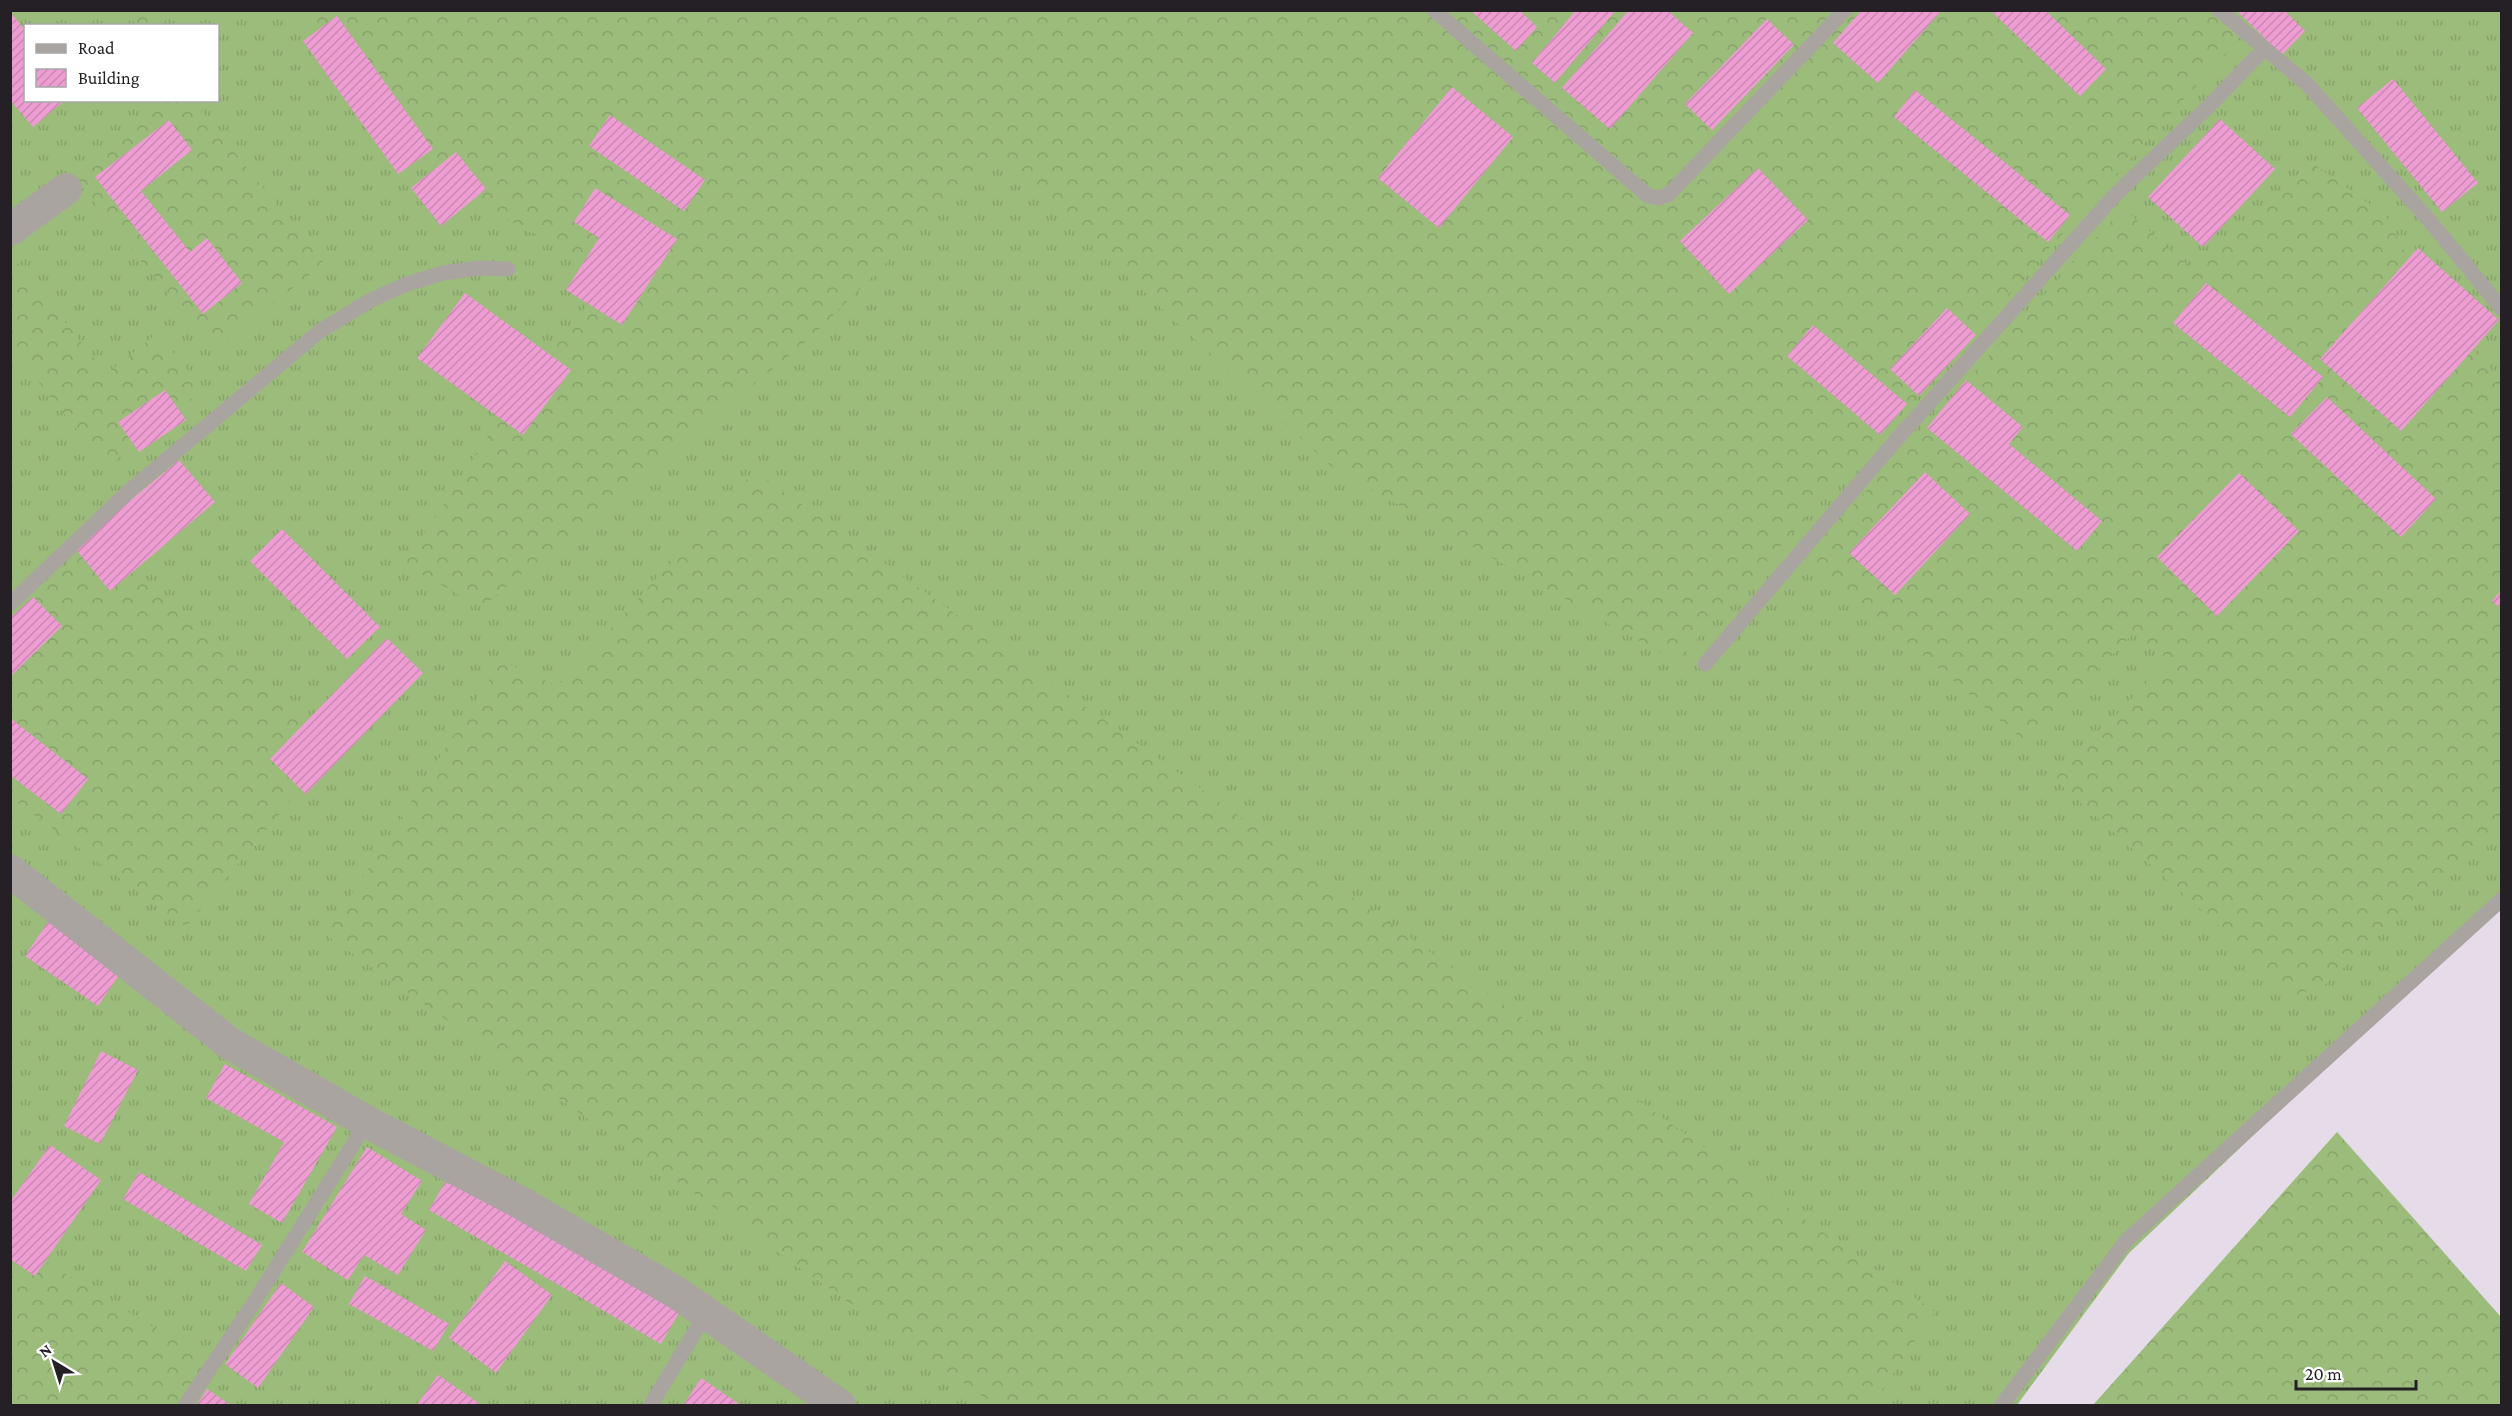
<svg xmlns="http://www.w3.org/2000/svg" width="2512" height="1416" font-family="'Crimson Pro',serif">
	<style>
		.grass { fill: url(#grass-tufts); fill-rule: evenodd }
		.forest { fill: url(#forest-crowns) }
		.building { fill: url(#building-hatch) }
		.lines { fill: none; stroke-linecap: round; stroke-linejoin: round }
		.service { stroke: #aaa4a0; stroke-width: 15 }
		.minor { stroke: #aaa4a0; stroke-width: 32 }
		.tertiary { stroke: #aaa4a0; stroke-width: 33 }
	</style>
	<defs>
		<pattern id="grass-tufts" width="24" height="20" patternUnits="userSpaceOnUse" patternTransform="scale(1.5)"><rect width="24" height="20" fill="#9cbc7b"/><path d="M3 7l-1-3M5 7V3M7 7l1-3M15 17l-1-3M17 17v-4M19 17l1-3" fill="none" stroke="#86a16a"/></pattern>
		<pattern id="forest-crowns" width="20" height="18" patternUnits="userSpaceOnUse" patternTransform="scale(1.5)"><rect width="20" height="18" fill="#9cbc7b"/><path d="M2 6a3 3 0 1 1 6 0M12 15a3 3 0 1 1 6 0" fill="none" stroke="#86a16a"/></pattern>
		<pattern id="building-hatch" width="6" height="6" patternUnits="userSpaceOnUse" patternTransform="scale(1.5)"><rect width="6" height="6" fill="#ed9dd2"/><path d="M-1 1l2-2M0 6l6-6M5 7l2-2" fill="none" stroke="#cb87b4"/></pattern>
	</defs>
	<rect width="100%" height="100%" fill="#e6dce9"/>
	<g class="grass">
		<path d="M10 11H2501V901L2129 1253 2017 1405H848L239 1041 11 861ZM26 26H218V100H26Z"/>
		<polygon points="10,864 238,1044 846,1405 11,1405"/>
	</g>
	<g class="forest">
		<polygon points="2215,10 2242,35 1676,662 1332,467 996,154 809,339 482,607 404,565 512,399 610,276 450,188 296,11"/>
		<polygon points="124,11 162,11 145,26 137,25"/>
		<polygon points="168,101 193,101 324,263 213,351 74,177"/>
		<polygon points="2311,162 2385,215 2436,309 2501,381 2501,822 2326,984 2297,995 2054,779 2169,660 2134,633 2027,743 1806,557 2123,208 2195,271"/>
		<polygon points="10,254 107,374 157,333 203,389 107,467 11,348"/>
		<polygon points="755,471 1935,1312 1872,1405 995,1405 326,935 501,661 558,686"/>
		<polygon points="98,540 333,749 186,927 11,798 11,621"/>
		<polygon points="2337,1132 2501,1317 2501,1405 2093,1405"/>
		<polygon points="10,1240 209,1361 180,1405 11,1405"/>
	</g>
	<g class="building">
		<polygon points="1470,10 1519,10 1537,27 1516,51"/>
		<polygon points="1576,10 1616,10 1555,83 1532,63"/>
		<polygon points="1629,10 1667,10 1693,33 1610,129 1562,88"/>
		<polygon points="1862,10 1942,10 1878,83 1833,43"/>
		<polygon points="1990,10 2045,10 2106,69 2080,96"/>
		<polygon points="2236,10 2284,10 2305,31 2282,55"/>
		<polygon points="10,12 26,31 26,100 65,100 33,127 10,100"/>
		<polygon points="337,16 433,149 398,174 303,41"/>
		<polygon points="1767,19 1794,45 1712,130 1685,104"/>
		<polygon points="2393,79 2478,183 2442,212 2357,108"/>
		<polygon points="1452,87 1513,137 1439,228 1378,178"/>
		<polygon points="1915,90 2070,215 2048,242 1894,117"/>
		<polygon points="610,115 705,180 684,211 589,146"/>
		<polygon points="2220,119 2275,169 2203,247 2148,197"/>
		<polygon points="169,120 192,150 141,191 190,252 207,238 242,283 203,314 95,177"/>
		<polygon points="456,152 486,189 441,226 411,188"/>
		<polygon points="1758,168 1808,220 1729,294 1680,241"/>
		<polygon points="595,188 677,239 622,325 566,290 599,238 574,222"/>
		<polygon points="2418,248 2499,320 2401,431 2320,359"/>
		<polygon points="2206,283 2323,377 2290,417 2173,323"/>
		<polygon points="465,293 571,370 523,435 417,358"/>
		<polygon points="1947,308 1976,335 1919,396 1890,369"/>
		<polygon points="1813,325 1907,404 1880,435 1787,356"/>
		<polygon points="1966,380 2023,427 2009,444 2102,521 2077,551 1927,428"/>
		<polygon points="165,390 186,420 139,452 118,422"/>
		<polygon points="2327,397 2436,499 2401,537 2291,434"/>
		<polygon points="179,460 215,502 110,591 74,547"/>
		<polygon points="1925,472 1970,514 1895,595 1849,553"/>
		<polygon points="2239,473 2299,531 2217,616 2157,557"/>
		<polygon points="282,529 380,627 347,659 250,561"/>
		<polygon points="2502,589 2502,609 2492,601"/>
		<polygon points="33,597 62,626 10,677 10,618"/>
		<polygon points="387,638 423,673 306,794 270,759"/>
		<polygon points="10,718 88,779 61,814 10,775"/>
		<polygon points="48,922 121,972 98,1006 25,956"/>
		<polygon points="101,1051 138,1070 100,1144 64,1126"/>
		<polygon points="225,1064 337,1127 282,1223 249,1204 284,1142 206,1098"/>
		<polygon points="50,1145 101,1180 35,1276 10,1259 10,1202"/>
		<polygon points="367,1147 422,1181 401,1214 426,1230 398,1275 364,1255 348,1280 302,1252"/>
		<polygon points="139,1172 262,1245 246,1271 123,1199"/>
		<polygon points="448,1177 680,1311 661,1344 429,1210"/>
		<polygon points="505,1261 552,1295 496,1373 449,1338"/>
		<polygon points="365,1276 449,1324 433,1351 349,1304"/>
		<polygon points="281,1283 314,1307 258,1388 225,1364"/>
		<polygon points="438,1375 480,1404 479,1406 416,1406"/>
		<polygon points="701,1378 742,1406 683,1406"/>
		<polygon points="207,1389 232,1406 196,1406"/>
	</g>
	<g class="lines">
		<g class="service">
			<polyline points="1434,10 1648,196 1658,198 1668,195 1845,10"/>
			<polyline points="2219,10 2307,84 2428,219 2502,309"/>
			<polyline points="10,604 129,491 320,331 371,300 407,284 443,273 479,268 508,269"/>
			<polyline points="1705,664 1897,439 2115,195 2208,107 2264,49"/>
			<polyline points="185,1406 253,1304 367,1122"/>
			<polyline points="650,1406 707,1312"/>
			<polyline points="2001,1406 2127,1240 2502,899"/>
		</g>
		<polyline class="minor" points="10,230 66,189"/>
		<polyline class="tertiary" points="10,871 229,1043 367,1122 521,1203 677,1293 840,1406"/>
	</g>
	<rect width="2512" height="1416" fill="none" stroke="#242025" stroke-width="24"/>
	<rect x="24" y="24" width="195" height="78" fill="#ffffff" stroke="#a7a6a8" stroke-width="1.5"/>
	<rect x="36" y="44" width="30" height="9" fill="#aaa4a0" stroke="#a7a6a8" stroke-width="1.5"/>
	<text x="78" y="54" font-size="18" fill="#242025">Road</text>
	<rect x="36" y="69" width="30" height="18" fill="url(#building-hatch)" stroke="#a7a6a8" stroke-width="1.5"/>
	<text x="78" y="84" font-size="18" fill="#242025">Building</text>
	<g transform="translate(54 1362) rotate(322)" stroke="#ffffff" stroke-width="4.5" paint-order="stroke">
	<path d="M0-4.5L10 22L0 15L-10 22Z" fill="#242025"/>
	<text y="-9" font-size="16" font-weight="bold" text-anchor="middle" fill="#242025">N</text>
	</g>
	<path d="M2296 1380v9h120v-9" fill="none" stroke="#242025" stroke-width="3"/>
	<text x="2305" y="1380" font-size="18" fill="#242025" stroke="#ffffff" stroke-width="4.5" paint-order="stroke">20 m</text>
</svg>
